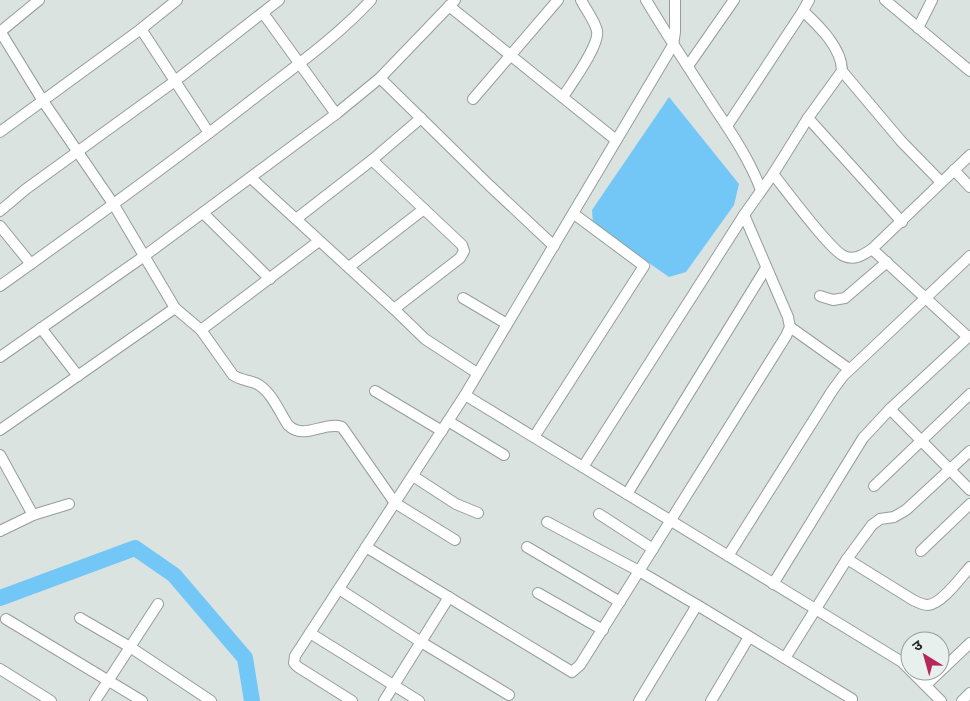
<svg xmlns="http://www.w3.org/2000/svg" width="970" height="701" font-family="'Work Sans','Noto Sans Devanagari',sans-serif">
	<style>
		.water { fill: #72c7f7 }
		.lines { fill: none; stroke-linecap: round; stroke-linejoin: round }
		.river { stroke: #72c7f7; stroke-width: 16 }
		.minor-casing { stroke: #969d9a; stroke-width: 12 }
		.minor { stroke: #fff; stroke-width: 10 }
	</style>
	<rect width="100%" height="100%" fill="#dae3df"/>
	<polygon class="water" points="669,97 739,184 734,205 686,272 669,277 593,224 592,210"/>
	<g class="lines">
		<polyline class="river" points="0,598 135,548 174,575 245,658 252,701"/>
		<defs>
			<g id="minor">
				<path d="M646 0C668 37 692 73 716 110 733 135 750 161 761 190"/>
				<polyline points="675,0 675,32 673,45 465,395 902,662 910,670"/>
				<polyline points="885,0 970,71"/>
				<polyline points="449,6 616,140"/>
				<polyline points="263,13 336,114"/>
				<polyline points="918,28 932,0"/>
				<polyline points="141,29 209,133"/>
				<path d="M0 31 43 101 114 205 175 308 201 330 233 375C241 381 252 380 259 385 272 393 280 413 288 425 304 441 323 421 342 427L395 503 455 540"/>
				<polyline points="0,32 39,0"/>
				<polyline points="688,66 734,0"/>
				<polyline points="842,71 901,141 941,182"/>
				<polyline points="380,78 490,186 554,246"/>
				<path d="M563 97C571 84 600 45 597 31 595 21 586 10 581 0"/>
				<polyline points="473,99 558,0"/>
				<polyline points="808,118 902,222"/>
				<polyline points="727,126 803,11"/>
				<polyline points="0,132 141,29 177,0"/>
				<polyline points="970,155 872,249 968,337 970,336"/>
				<polyline points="372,160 462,245 464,251 460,258 394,309"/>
				<polyline points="954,170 970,187"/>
				<path d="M773 174C786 190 830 250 844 256 855 261 864 254 872 249"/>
				<polyline points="251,178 394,309 425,339 477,373"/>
				<polyline points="0,211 26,189 175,81 279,0"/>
				<polyline points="203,213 270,279"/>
				<polyline points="296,219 372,160 421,118"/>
				<polyline points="0,226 31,264"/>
				<polyline points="349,267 424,209"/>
				<path d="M0 286C84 226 167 166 248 103 290 70 335 39 371 0"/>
				<polyline points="820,296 833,300 845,298 887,262"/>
				<polyline points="463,298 507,324"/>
				<polyline points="790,327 849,369"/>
				<polyline points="41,328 78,376"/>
				<polyline points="201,330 319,241"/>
				<polyline points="0,357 143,257 336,114 380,78 455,0"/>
				<polyline points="375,391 442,431"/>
				<polyline points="890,409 970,490"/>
				<polyline points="448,421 504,455"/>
				<polyline points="0,430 175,308"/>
				<polyline points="534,437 644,266 574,214"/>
				<polyline points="0,455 33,515"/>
				<path d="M583 467 744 215 773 174 808 118 842 71C842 48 819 26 803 11L809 0"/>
				<polyline points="413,476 456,504 478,513"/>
				<polyline points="874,486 970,394"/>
				<polyline points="627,494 766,268"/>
				<polyline points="599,514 653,549"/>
				<polyline points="0,531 33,515 69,504"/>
				<polyline points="366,547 572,672 580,665 639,571 547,522"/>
				<polyline points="527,547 620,602"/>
				<polyline points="921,551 970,504"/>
				<polyline points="728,556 832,391 843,376 970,256"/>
				<path d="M847 559 913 600C917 602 923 605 928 605 942 604 961 577 970 567"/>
				<polyline points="773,584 863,438 890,409 968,337"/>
				<polyline points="339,589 421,642 509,695"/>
				<polyline points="538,593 603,630"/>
				<polyline points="697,605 639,571 786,336 790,327 788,317 744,215"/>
				<polyline points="80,618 130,647 211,701"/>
				<polyline points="6,619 142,701"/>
				<polyline points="310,633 419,701"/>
				<polyline points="785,658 847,559 872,525 880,519 894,517 906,510 970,451"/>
				<polyline points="0,669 51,701"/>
				<polyline points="911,671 941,701"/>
				<polyline points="926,685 970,643"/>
				<polyline points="95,701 158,604"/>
				<polyline points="352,701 298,667 294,663 295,656 465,395"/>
				<polyline points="384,701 449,597"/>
				<polyline points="639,701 697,605 852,699"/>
				<polyline points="711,701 749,637"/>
				<polyline points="962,701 970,693"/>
			</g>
		</defs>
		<use href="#minor" class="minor-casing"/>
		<use href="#minor" class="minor"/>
	</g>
	<g transform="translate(925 656) rotate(323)"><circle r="24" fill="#e8f0ed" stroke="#989e9c"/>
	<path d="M0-4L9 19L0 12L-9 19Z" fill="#b6285a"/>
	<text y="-8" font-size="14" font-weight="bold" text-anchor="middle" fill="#212423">उ</text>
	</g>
</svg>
